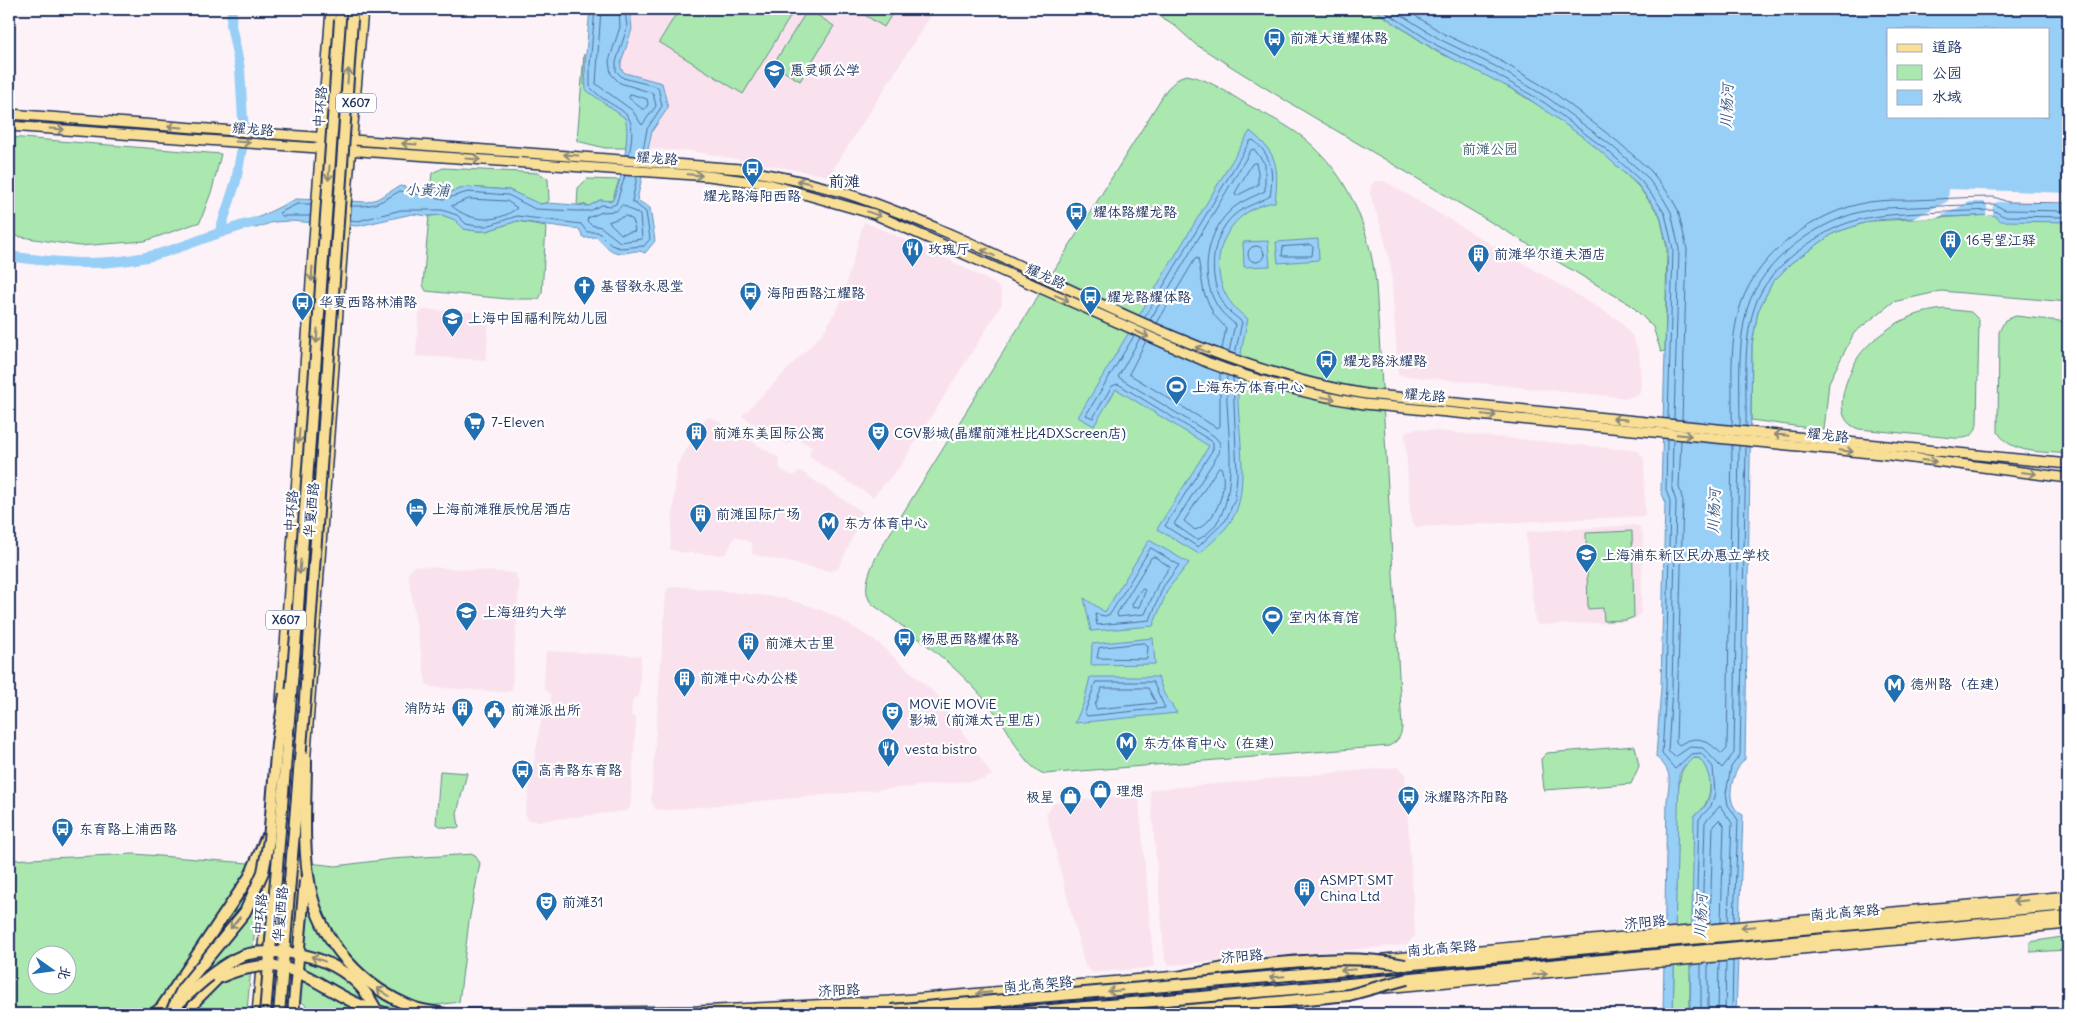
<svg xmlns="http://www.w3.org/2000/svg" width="2077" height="1023" font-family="Delius,'LXGW WenKai TC',sans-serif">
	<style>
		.built { fill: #f9e2ed }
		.green { fill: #aae8af; stroke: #628c86; fill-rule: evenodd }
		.water { fill: #98cff7; stroke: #668fba; fill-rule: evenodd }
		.pier { fill: #fcf2f7 }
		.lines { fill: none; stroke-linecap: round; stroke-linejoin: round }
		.shore { stroke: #4d6f9b; stroke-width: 1 }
		.river { stroke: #98cff7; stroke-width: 10 }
		.primary-casing { stroke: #1b2f5e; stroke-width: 12 }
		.highway-casing { stroke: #1b2f5e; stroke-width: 14 }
		.primary { stroke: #f9df96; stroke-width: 9 }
		.highway { stroke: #f9df96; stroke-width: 10 }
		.highway-bridge-casing { stroke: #1b2f5e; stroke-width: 14; stroke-linecap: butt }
		.highway-bridge { stroke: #f9df96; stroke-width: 10 }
		.oneway { stroke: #8a877a }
		.labels { text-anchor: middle; stroke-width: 4.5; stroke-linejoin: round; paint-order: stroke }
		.shield { fill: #fff; stroke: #5f6d8e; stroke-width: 1 }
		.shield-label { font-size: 12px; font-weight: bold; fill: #1b2f5e }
		.poi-label { font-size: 14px; fill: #1b2f5e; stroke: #fff; text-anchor: start }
		.street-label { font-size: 14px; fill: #1b2f5e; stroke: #fff }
		.park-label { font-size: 14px; fill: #3f5d72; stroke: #fff }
		.water-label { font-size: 15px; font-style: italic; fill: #3a5784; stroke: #fff }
		.quarter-label { font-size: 16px; fill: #1b2f5e; stroke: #fff }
	</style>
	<rect width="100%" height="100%" fill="#fcf2f7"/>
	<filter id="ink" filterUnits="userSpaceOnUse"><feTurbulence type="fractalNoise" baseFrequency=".02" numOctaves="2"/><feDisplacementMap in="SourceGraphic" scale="10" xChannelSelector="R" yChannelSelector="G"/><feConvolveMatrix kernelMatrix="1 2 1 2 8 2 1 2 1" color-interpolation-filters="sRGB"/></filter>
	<g filter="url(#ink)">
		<g class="built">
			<polygon points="630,9 935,9 829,176 692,151 648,149 652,131 668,108 662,83 625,73 621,69 621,63 632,29"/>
			<polygon points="1375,181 1384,181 1619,320 1632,336 1639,352 1641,387 1639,394 1628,398 1398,375 1391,267 1383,233 1370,194 1371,185"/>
			<polygon points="864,222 936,253 995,284 1001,290 1002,304 901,465 873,497 812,459 809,455 812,447 798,439 787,444 742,416 823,333 841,302"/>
			<polygon points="431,310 489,313 486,360 416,356 419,314 423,310"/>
			<polygon points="711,417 779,458 780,469 793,476 800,471 864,513 838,569 829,571 752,554 752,543 735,536 727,553 721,555 680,552 670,549 677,465 706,418"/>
			<polygon points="1417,429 1638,451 1644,458 1645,516 1416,527 1411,520 1405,435 1406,431"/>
			<polygon points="1634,525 1640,527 1643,535 1641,612 1637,618 1624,622 1538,625 1535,620 1526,535 1528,532"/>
			<polygon points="414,566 515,573 519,584 512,690 504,692 431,687 426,683 408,574"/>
			<polygon points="678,586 783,598 819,609 840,619 877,642 938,696 992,775 982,780 666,810 655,809 651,800 666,593 668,588"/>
			<polygon points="546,651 641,656 639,696 632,700 631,715 636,718 636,722 630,808 626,811 538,821 528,820 525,814 542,716 551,708 551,695 544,688"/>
			<polygon points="1398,767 1405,773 1415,936 1406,945 1170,965 1165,960 1150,790"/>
			<polygon points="1134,795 1139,800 1154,967 1093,973 1085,966 1046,814 1054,803"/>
		</g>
		<g class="green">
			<polygon points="679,9 795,9 743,94 659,42"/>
			<polygon points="808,9 834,26 800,81 773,65"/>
			<polygon points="855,9 895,9 884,27"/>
			<polygon points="1148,9 1373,9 1437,52 1483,72 1553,114 1601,151 1638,186 1660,216 1667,248 1665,351 1661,352 1653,327 1631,305 1288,102 1195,44 1173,24"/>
			<polygon points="584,54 584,84 625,118 628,125 626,148 605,148 577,141"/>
			<path d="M1187 75C1209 79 1229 94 1248 105 1267 115 1287 125 1304 138 1349 175 1369 227 1376 284L1402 727C1401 737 1398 741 1389 746L1044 774C1023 765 1014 739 1002 722 968 673 919 638 872 604 854 584 886 540 898 521L1167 89 1180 77Z"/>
			<polygon points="9,137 221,154 212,190 200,222 145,241 79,246 9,235"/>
			<polygon points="443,168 539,173 548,179 549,200 547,203 537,204 509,190 467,187 444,194 430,190 432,173"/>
			<polygon points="587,179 619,180 612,201 600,200 589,206 581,204 577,206 578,188"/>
			<polygon points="442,215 455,219 464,229 476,231 487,231 517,221 546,226 542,293 539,299 507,299 426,291 423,285 429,216"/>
			<polygon points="1994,215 2068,222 2068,302 1941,291 1893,302 1854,333 1829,382 1824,430 1751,420 1752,344 1758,311 1772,283 1791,263 1834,233 1870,221"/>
			<path d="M1945 309 1971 312 1979 320 1977 423C1976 437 1966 439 1954 438L1859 429C1829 420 1846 378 1857 359 1863 349 1874 339 1884 332 1902 318 1922 311 1945 309Z"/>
			<path d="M2016 316 2068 322V454C2044 451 2011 455 1998 432L1999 332 2005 320Z"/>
			<polygon points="1632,531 1634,617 1626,620 1604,621 1603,608 1588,609 1586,533"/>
			<polygon points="1635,746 1639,766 1631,784 1544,790 1541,759 1547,753"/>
			<path d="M1694 758H1699C1715 775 1713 798 1698 814L1690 964V1014H1673L1678 792C1680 777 1680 767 1694 758Z"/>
			<polygon points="440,771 467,773 457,813 459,828 441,827 436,824"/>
			<path d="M134 854 261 864 247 1010 244 1014H9V860ZM38 956H68V986H38Z"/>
			<polygon points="474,854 480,863 469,921 459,1002 367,1014 316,1014 291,993 299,862 336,866 391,859"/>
			<polygon points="2068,936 2068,950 2030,952 2030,942"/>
		</g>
		<g class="water">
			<path d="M590 9H630L632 29 621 63V69L625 73 662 83 668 108 652 131 637 200 650 208 655 241 645 253C636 248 629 254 620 253 609 252 603 243 596 237L584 238 579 229 517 221 487 231H476L464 229 455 220 442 215 429 216 412 214 358 226 290 221 273 222 256 228 243 225 296 199 367 202 377 199 400 186 444 194 467 187 509 190 540 204 547 203 589 206 600 200 612 201C621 186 631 134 625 118L586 90 585 65Z"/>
			<path d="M1373 9H2068V222L2001 221 1994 215 1887 219 1870 221 1834 233 1791 263 1772 283 1758 311 1752 344 1745 759C1732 771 1722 805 1743 815L1736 1014H1690L1694 815C1717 805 1713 773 1699 758H1694L1683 767 1679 775 1673 1014H1663L1667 801C1669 781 1674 772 1656 757L1661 687 1665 501 1661 491 1668 249 1660 215 1653 205 1638 185 1590 142 1522 94 1435 50ZM1888 29H2048V116H1888Z"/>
			<path d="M1250 131C1278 154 1279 166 1275 202 1215 211 1198 285 1248 319 1243 340 1239 361 1238 384 1236 420 1250 482 1235 514 1227 530 1212 542 1199 554L1157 529 1209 446 1116 389 1094 426 1078 417Z"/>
			<polygon points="1318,239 1319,260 1278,263 1276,242"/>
			<polygon points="1268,241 1270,266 1244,267 1243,242"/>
			<polygon points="1149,540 1189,563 1168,589 1153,626 1091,631 1084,598 1105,612"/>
			<polygon points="1153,638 1155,664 1091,665 1092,644"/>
			<polygon points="1090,677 1158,677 1164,694 1177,713 1075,723 1084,702"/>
		</g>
		<polygon class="pier" points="1949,189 2068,193 2068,204 1997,202 1993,205 1993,215 1986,216 1987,205 1984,202 1970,202 1937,218 1912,219 1948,201"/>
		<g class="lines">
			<g class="shore">
				<path d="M595 9 590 65V87C618 117 640 102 629 155"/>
				<polyline points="601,9 596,84 632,110 642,125 656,106 653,93 620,83 611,74 609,61 620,27 619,9"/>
				<polyline points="625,9 627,28 616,62 616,71 623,78 658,87 662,106 647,129 642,156"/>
				<polyline points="1381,9 1438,46 1492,72 1545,103 1608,151 1641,181 1657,202 1665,214 1673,249 1668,418"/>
				<polyline points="1392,9 1441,40 1495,66 1548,98 1612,146 1646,176 1663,198 1671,212 1679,249 1674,419"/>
				<polyline points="1405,9 1444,34 1499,60 1553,92 1617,141 1651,171 1669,194 1678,210 1687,249 1682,420"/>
				<polygon points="631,94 647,99 648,104 645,109 642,109 629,98"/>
				<polygon points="1256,163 1258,172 1258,185 1236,196 1235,193 1252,164"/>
				<path d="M469 199 507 201 517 208C497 224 470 222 452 206Z"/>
				<polygon points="623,205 640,215 642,239 620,242 601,227 591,225 587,221 588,218 602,212 616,211"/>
				<path d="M352 206C375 207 380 202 400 191L444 199 468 192 508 195 535 209 576 211H590L601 205 611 206 616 204 625 176"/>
				<polyline points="310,216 282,216 279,213 297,204 311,204"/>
				<polygon points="626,216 633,220 635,231 621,234 609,222"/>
				<polyline points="350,220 358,221 401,210 442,210 457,215 466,224 476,226 487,226 517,216 581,224 587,232 598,232 611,245 620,248 644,246 650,239 646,212 632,201 637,177"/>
				<polygon points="1311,245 1313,247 1312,256 1282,256 1283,247"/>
				<circle cx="1256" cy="254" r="8"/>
				<path d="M1145 317 1250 141 1253 140C1272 155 1274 173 1270 196 1259 203 1244 206 1233 216 1210 238 1207 280 1225 306 1229 313 1237 317 1242 322L1235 354"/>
				<path d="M1150 320 1251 150 1254 149 1265 164V191C1253 197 1238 202 1229 212 1204 236 1199 284 1221 311 1225 316 1230 320 1235 324L1229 352"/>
				<polyline points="1157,323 1195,259 1198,258 1204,293 1214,315 1226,328 1222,349"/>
				<polyline points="1134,336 1086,415 1093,418 1112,386 1118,384 1213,442 1213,449 1165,526 1198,547 1226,520 1235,499 1237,475 1233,378"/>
				<path d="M1140 338 1118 377 1214 436 1220 443 1219 453 1174 524 1197 540C1249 515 1223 423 1227 376"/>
				<polyline points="1146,341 1129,374 1217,428 1220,426 1220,373"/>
				<path d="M1732 425C1733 386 1728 342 1741 304 1758 253 1816 211 1869 202 1884 200 1899 200 1914 200 1941 199 1967 197 1994 197L2008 202 2068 203"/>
				<path d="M1740 426C1740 387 1737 346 1747 309 1762 259 1820 219 1869 210 1884 207 1899 208 1914 207 1941 206 1967 205 1994 204L2005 210 2068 211"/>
				<path d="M1746 426C1747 388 1742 345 1754 309 1761 285 1778 267 1797 252 1843 217 1866 216 1921 213 1945 212 1969 211 1993 210L2003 216 2068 217"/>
				<polyline points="1667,439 1666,490 1670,501 1666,687 1662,754 1675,769 1691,754 1701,753 1713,767 1715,793 1711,806 1699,819 1696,925"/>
				<polyline points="1673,440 1672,489 1676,501 1672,688 1668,751 1675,757 1690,747 1703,748 1722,768 1734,753 1739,446"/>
				<path d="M1681 440 1679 487 1683 501 1676 742 1679 745C1699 733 1707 741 1722 754L1727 749 1732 445"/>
				<path d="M1221 467C1229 487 1216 523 1195 530L1184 521 1218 468Z"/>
				<polygon points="1151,548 1179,565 1163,587 1150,620 1097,625 1095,614 1105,616 1110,614"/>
				<polygon points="1152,557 1155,557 1170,567 1158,584 1145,614 1118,617 1117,614"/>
				<polygon points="1141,590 1144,589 1145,592 1139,607 1133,608 1132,605"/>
				<polygon points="1145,643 1148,646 1147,659 1097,658 1099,648"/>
				<polygon points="1096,682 1153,682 1165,708 1087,716 1085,713"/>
				<polygon points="1102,688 1148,688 1156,703 1096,709 1095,706"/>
				<polyline points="1734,921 1738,820 1728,805 1726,793 1731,767 1740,755 1746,447"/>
				<polyline points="1710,923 1713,826 1719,820 1724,825 1721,922"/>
				<polyline points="1702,924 1705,822 1720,806 1732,823 1728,922"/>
				<polyline points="1701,1014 1701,964"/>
				<polyline points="1708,1014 1708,963"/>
				<polyline points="1718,1014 1719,962"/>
				<polyline points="1725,1014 1726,962"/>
				<polyline points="1732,1014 1733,961"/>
			</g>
			<g class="river">
				<polyline points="220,231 236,181 244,137 240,69 231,25 232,9"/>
				<path d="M9 256C56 263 98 267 146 257 184 249 219 230 256 222"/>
			</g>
			<defs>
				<g id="primary">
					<path d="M9 114 740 169C779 176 819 184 857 197 1030 257 1182 365 1366 394L2068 464"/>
					<path d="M9 126 708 176 769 184 874 214 1209 363C1259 382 1311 395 1364 404L1881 454 2068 478"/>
					<path d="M281 702C296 471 314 240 331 9"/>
					<polyline points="305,766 344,228 363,9"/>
					<polyline points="1384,959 2068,896"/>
					<polyline points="1384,988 2068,924"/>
					<polyline points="257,1014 272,844"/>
					<polyline points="284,1014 301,819"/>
					<polyline points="416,1014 698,1011 890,1001 1189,975"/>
					<polyline points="1101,1014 1189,1006"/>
				</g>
				<g id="highway">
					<polyline points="340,20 341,9"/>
					<polyline points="352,20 352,9"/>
					<polyline points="1325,972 2068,905"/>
					<polyline points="1183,976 1224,968"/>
					<polyline points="1327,986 2068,916"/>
					<polyline points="1182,1007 1225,1007"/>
					<polyline points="154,1014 162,1007 250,876 266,838"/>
					<polyline points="189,1014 196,1000 218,978"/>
					<polyline points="818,1014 891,1010"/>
				</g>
			</defs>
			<use href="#primary" class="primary-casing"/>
			<use href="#highway" class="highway-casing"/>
			<use href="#primary" class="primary"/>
			<use href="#highway" class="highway"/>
			<defs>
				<g id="highway-bridge">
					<path d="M306 759C306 801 302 845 310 887 320 942 364 989 415 1008 425 1011 435 1012 445 1014"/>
					<path d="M1224 968C1284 963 1346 953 1405 965"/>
					<path d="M218 978C301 941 317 1000 390 1014"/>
					<path d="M177 1005C195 988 214 970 237 958 246 953 259 952 270 952 315 951 359 970 378 1014"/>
					<polyline points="1225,1007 1349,995 1407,979"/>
					<polyline points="891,1010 1325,972"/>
					<polyline points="170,1014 183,988 245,912 263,872 269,840 277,743 285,694"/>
					<polyline points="265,1014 297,622 340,20"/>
					<polyline points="279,1014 305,699 352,20"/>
					<polyline points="293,1014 305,881"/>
					<polyline points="1003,1014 1327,986"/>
				</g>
			</defs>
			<use href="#highway-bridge" class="highway-bridge-casing"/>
			<use href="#highway-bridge" class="highway-bridge"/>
		</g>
		<defs><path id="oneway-shaft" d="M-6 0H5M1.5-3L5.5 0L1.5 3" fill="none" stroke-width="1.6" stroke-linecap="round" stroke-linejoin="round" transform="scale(1.25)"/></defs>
		<g class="oneway">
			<use href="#oneway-shaft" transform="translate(348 76) rotate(-86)"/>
			<use href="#oneway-shaft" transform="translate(175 127) rotate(-176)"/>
			<use href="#oneway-shaft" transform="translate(57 129) rotate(4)"/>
			<use href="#oneway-shaft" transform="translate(243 142) rotate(4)"/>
			<use href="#oneway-shaft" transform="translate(409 144) rotate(-176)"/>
			<use href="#oneway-shaft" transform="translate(571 155) rotate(-176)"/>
			<use href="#oneway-shaft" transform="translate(473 159) rotate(4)"/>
			<use href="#oneway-shaft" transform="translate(329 173) rotate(94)"/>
			<use href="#oneway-shaft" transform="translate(695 175) rotate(5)"/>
			<use href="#oneway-shaft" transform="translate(804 182) rotate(-166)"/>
			<use href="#oneway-shaft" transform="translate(874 214) rotate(20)"/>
			<use href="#oneway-shaft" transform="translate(988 253) rotate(-155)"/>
			<use href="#oneway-shaft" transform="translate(312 274) rotate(93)"/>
			<use href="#oneway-shaft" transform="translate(1062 298) rotate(23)"/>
			<use href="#oneway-shaft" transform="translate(1142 334) rotate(25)"/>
			<use href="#oneway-shaft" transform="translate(317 336) rotate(94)"/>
			<use href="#oneway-shaft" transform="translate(1202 350) rotate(-157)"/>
			<use href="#oneway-shaft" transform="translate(1328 398) rotate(10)"/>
			<use href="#oneway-shaft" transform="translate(1489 415) rotate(6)"/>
			<use href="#oneway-shaft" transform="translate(1620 419) rotate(-174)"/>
			<use href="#oneway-shaft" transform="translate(1684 435) rotate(6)"/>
			<use href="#oneway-shaft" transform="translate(1781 435) rotate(-174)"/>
			<use href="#oneway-shaft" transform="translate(299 436) rotate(95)"/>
			<use href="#oneway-shaft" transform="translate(1846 451) rotate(6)"/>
			<use href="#oneway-shaft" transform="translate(1929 461) rotate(7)"/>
			<use href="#oneway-shaft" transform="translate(2029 473) rotate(8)"/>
			<use href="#oneway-shaft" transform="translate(300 567) rotate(94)"/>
			<use href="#oneway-shaft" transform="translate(2020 901) rotate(174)"/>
			<use href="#oneway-shaft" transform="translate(235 923) rotate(130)"/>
			<use href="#oneway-shaft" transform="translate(1748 927) rotate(175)"/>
			<use href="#oneway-shaft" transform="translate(318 959) rotate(-159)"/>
			<use href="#oneway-shaft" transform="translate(1348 970) rotate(175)"/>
			<use href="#oneway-shaft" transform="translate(1540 974) rotate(-5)"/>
			<use href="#oneway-shaft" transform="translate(1277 977) rotate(175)"/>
			<use href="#oneway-shaft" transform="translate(1115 991) rotate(175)"/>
			<use href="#oneway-shaft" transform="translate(383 992) rotate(-148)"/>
			<use href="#oneway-shaft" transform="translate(984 993) rotate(175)"/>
		</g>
	</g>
	<defs>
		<symbol id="bus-pin" viewBox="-11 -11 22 30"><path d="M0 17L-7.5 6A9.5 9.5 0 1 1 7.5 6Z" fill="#1f6fb2" stroke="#fff"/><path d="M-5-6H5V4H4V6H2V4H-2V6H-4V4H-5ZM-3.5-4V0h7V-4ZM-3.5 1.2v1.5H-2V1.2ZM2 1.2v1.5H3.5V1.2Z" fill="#fff"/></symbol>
		<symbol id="school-pin" viewBox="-11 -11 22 30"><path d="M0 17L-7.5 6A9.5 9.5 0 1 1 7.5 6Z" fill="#1f6fb2" stroke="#fff"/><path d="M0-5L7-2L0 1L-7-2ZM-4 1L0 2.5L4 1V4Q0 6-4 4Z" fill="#fff"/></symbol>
		<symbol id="building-pin" viewBox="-11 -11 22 30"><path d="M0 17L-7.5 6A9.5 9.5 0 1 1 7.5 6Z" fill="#1f6fb2" stroke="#fff"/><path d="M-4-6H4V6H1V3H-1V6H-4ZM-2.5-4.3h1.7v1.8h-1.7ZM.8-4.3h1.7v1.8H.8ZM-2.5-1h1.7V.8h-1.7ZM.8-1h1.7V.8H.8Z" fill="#fff"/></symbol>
		<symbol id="restaurant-pin" viewBox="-11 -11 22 30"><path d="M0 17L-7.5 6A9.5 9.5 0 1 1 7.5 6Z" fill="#1f6fb2" stroke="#fff"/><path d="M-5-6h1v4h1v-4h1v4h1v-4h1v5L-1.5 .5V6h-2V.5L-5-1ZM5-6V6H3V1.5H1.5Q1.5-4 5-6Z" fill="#fff"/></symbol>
		<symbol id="church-pin" viewBox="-11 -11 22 30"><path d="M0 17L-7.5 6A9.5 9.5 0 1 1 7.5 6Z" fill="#1f6fb2" stroke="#fff"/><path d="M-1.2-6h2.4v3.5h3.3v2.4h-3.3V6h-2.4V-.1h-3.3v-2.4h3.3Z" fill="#fff"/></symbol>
		<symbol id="stadium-pin" viewBox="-11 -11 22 30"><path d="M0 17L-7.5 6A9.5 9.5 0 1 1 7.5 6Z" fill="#1f6fb2" stroke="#fff"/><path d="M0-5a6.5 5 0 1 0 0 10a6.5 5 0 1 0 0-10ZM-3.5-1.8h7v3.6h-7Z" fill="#fff"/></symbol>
		<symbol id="supermarket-pin" viewBox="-11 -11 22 30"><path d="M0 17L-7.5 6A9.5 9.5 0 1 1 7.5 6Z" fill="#1f6fb2" stroke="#fff"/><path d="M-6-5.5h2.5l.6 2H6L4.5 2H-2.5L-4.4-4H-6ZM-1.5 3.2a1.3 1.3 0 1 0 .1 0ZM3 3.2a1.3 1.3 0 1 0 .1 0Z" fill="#fff"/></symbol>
		<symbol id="theatre-pin" viewBox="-11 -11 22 30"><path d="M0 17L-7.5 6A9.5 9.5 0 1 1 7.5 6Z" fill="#1f6fb2" stroke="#fff"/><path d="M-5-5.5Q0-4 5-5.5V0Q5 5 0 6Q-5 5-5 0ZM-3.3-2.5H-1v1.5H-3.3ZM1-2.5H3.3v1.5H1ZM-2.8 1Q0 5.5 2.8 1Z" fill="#fff"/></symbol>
		<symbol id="hotel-pin" viewBox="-11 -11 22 30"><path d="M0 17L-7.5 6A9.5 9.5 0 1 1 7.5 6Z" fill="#1f6fb2" stroke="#fff"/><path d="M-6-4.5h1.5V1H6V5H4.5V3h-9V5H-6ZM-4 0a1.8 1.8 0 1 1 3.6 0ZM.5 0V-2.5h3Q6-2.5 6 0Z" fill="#fff"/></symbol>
		<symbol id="metro-pin" viewBox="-11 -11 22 30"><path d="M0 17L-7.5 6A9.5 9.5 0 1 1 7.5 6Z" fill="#1f6fb2" stroke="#fff"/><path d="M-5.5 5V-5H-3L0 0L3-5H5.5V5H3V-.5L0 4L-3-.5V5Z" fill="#fff"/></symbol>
		<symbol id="university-pin" viewBox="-11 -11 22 30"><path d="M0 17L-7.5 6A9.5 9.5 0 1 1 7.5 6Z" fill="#1f6fb2" stroke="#fff"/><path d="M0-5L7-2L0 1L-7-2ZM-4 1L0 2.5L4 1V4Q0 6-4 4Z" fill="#fff"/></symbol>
		<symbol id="civic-pin" viewBox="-11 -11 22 30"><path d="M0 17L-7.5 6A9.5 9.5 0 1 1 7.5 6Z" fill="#1f6fb2" stroke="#fff"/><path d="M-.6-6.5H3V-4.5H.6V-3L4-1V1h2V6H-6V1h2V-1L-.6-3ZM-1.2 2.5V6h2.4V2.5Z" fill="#fff"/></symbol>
		<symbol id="shop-pin" viewBox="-11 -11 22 30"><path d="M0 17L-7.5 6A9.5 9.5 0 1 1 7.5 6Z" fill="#1f6fb2" stroke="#fff"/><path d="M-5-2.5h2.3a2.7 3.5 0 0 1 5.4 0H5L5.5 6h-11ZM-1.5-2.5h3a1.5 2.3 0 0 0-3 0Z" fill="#fff"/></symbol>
	</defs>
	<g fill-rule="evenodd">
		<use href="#bus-pin" x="1262" y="26" width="25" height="34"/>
		<use href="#school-pin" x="762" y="58" width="25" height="34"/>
		<use href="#bus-pin" x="740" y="156" width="25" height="34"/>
		<use href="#bus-pin" x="1064" y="200" width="25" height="34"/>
		<use href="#building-pin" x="1938" y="228" width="25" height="34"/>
		<use href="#restaurant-pin" x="900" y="236" width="25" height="34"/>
		<use href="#building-pin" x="1466" y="242" width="25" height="34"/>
		<use href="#church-pin" x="572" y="274" width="25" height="34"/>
		<use href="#bus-pin" x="738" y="280" width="25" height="34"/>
		<use href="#bus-pin" x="1078" y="284" width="25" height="34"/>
		<use href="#bus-pin" x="290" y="290" width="25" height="34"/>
		<use href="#school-pin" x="440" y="306" width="25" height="34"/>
		<use href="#bus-pin" x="1314" y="348" width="25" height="34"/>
		<use href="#stadium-pin" x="1164" y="374" width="25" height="34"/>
		<use href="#supermarket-pin" x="462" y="410" width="25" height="34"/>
		<use href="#building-pin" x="684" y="420" width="25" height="34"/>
		<use href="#theatre-pin" x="866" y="420" width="25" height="34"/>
		<use href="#hotel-pin" x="404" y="496" width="25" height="34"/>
		<use href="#building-pin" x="688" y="502" width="25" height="34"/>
		<use href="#metro-pin" x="816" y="510" width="25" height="34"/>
		<use href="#school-pin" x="1574" y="542" width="25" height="34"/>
		<use href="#university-pin" x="454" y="600" width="25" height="34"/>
		<use href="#stadium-pin" x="1260" y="604" width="25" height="34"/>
		<use href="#bus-pin" x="892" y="626" width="25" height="34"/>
		<use href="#building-pin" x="736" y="630" width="25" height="34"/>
		<use href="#building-pin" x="672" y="666" width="25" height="34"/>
		<use href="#metro-pin" x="1882" y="672" width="25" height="34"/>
		<use href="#building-pin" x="450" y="696" width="25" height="34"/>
		<use href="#civic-pin" x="482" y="698" width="25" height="34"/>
		<use href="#theatre-pin" x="880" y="700" width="25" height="34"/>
		<use href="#metro-pin" x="1114" y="730" width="25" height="34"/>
		<use href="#restaurant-pin" x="876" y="736" width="25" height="34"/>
		<use href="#bus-pin" x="510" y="758" width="25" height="34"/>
		<use href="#shop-pin" x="1088" y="778" width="25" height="34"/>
		<use href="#shop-pin" x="1058" y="784" width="25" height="34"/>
		<use href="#bus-pin" x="1396" y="784" width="25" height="34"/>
		<use href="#bus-pin" x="50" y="816" width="25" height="34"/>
		<use href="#building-pin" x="1292" y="876" width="25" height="34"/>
		<use href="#theatre-pin" x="534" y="890" width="25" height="34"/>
	</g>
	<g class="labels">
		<g class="shield">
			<rect x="336" y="93.5" width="40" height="19" rx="4"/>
			<rect x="266" y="610.5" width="40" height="19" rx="4"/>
		</g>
		<g class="shield-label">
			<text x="356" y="107">X607</text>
			<text x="286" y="624">X607</text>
		</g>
		<g class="poi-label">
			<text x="1290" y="43">前滩大道耀体路</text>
			<text x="790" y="75">惠灵顿公学</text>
			<text x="752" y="201" text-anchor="middle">耀龙路海阳西路</text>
			<text x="1093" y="217">耀体路耀龙路</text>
			<text x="1966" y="245">16号望江驿</text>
			<text x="928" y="254">玫瑰厅</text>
			<text x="1494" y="259">前滩华尔道夫酒店</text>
			<text x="600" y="291">基督教永恩堂</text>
			<text x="767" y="298">海阳西路江耀路</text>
			<text x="1107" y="302">耀龙路耀体路</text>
			<text x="319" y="307">华夏西路林浦路</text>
			<text x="468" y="323">上海中国福利院幼儿园</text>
			<text x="1343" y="366">耀龙路泳耀路</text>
			<text x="1192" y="392">上海东方体育中心</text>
			<text x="491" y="427">7-Eleven</text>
			<text x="713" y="438">前滩东美国际公寓</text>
			<text x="894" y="438">CGV影城(晶耀前滩杜比4DXScreen店)</text>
			<text x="432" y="514">上海前滩雅辰悦居酒店</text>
			<text x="716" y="519">前滩国际广场</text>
			<text x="844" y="528">东方体育中心</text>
			<text x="1602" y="560">上海浦东新区民办惠立学校</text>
			<text x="483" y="617">上海纽约大学</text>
			<text x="1289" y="622">室内体育馆</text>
			<text x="921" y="644">杨思西路耀体路</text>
			<text x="765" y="648">前滩太古里</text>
			<text x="700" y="683">前滩中心办公楼</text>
			<text x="1910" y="689">德州路（在建）</text>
			<text x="909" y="709">MOViE MOViE<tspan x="909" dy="16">影城（前滩太古里店）</tspan></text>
			<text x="446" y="713" text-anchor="end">消防站</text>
			<text x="511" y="715">前滩派出所</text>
			<text x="1143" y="748">东方体育中心（在建）</text>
			<text x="905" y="754">vesta bistro</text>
			<text x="538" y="775">高青路东育路</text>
			<text x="1116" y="796">理想</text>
			<text x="1054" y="802" text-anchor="end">极星</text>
			<text x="1424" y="802">泳耀路济阳路</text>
			<text x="79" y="834">东育路上浦西路</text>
			<text x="1320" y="885">ASMPT SMT<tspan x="1320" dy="16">China Ltd</tspan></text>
			<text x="562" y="907">前滩31</text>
		</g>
		<g class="street-label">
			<text transform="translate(320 107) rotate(-86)" y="5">中环路</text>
			<text transform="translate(253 129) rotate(4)" y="5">耀龙路</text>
			<text transform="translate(657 158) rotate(4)" y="5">耀龙路</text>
			<text transform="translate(1046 276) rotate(24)" y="5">耀龙路</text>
			<text transform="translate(1425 395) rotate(5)" y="5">耀龙路</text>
			<text transform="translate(1828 435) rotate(6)" y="5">耀龙路</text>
			<text transform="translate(311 510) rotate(-85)" y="5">华夏西路</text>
			<text transform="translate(291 511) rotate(-86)" y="5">中环路</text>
			<text transform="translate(1845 912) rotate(-5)" y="5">南北高架路</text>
			<text transform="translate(260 914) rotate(-85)" y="5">中环路</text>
			<text transform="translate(280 914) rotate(-85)" y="5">华夏西路</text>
			<text transform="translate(1645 922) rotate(-5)" y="5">济阳路</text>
			<text transform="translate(1442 948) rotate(-5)" y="5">南北高架路</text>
			<text transform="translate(1242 956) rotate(-5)" y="5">济阳路</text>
			<text transform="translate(1038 984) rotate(-5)" y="5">南北高架路</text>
			<text transform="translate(839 990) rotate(-3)" y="5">济阳路</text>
		</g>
		<g class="park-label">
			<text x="1490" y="154">前滩公园</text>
		</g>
		<g class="water-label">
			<text transform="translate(1727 106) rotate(-88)" y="5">川杨河</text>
			<text transform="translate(427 190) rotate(2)" y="5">小黄浦</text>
			<text transform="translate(1714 511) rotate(-88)" y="5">川杨河</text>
			<text transform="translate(1701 916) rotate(-88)" y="5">川杨河</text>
		</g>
		<g class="quarter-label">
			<text x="844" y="187">前滩</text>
		</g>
	</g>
	<rect width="2077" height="1023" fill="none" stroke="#fff" stroke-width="30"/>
	<rect x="15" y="15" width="2047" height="993" fill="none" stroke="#1b2f5e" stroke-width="2" filter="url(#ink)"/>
	<rect x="1887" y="28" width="162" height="90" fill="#ffffff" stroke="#a4acbf"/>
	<rect x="1897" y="44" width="25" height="8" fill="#f9df96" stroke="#a4acbf"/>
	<text x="1932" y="52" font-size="15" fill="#1b2f5e">道路</text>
	<rect x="1897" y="65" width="25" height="15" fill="#aae8af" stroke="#a4acbf"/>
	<text x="1932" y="78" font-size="15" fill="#1b2f5e">公园</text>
	<rect x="1897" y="90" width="25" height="15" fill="#98cff7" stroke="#a4acbf"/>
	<text x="1932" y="102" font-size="15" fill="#1b2f5e">水域</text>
	<g transform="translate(52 970) rotate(104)"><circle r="24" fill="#ffffff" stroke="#a4acbf"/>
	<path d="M0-4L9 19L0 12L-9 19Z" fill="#1f6fb2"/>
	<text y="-8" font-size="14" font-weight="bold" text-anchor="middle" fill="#1b2f5e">北</text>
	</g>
</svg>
